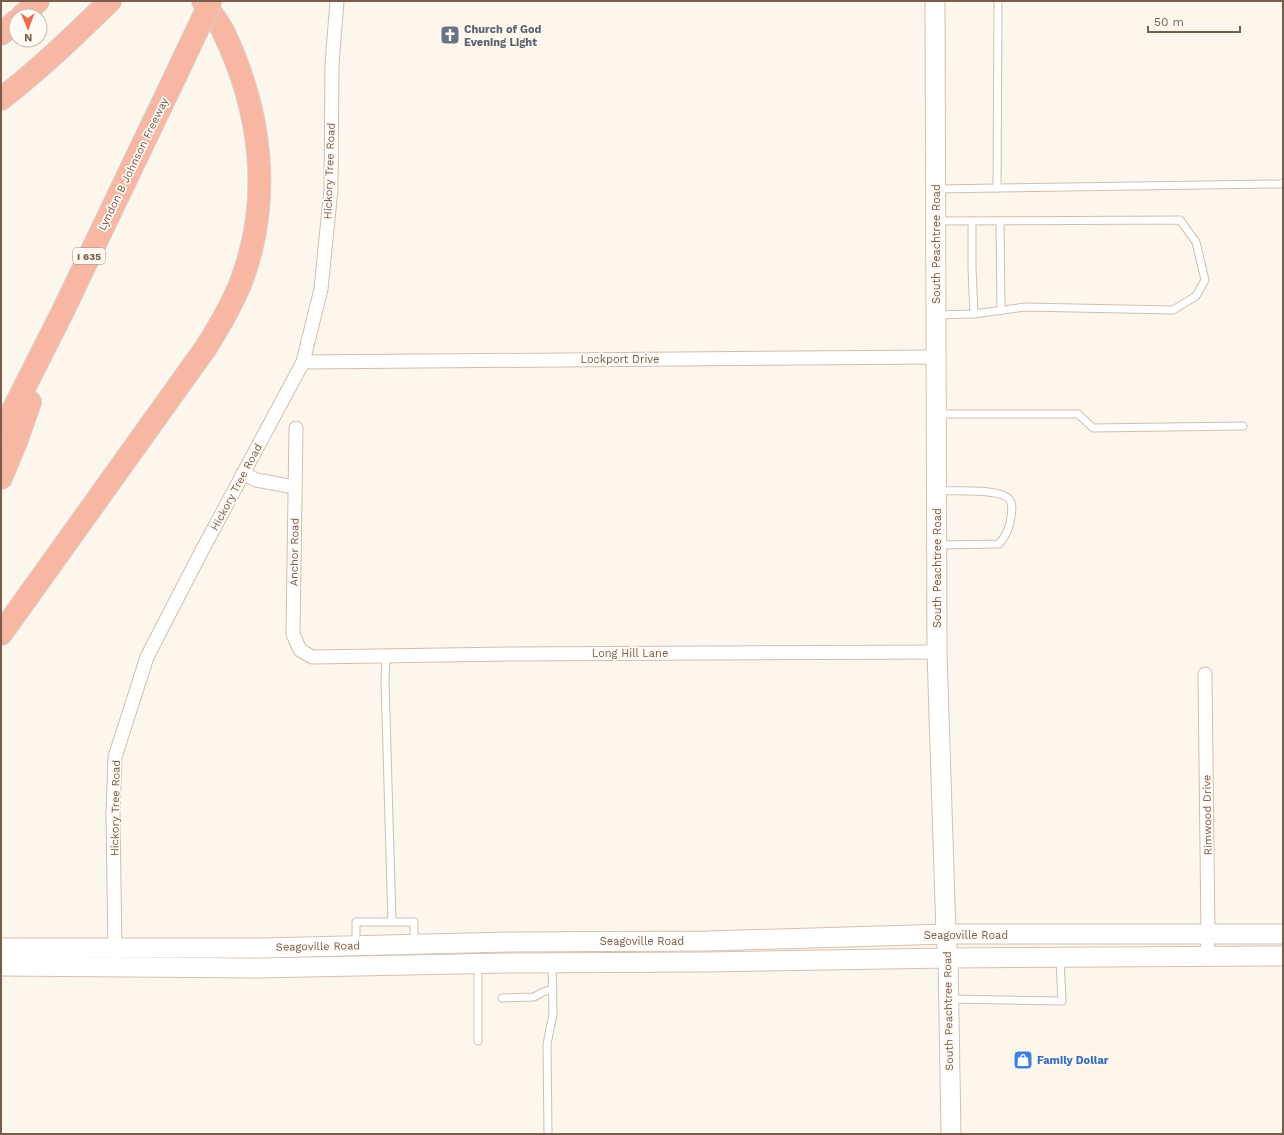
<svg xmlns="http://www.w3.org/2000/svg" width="1284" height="1135" font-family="'Work Sans',sans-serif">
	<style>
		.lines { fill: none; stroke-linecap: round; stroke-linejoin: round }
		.lane-casing { stroke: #d1beb0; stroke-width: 9 }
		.street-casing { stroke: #d1beb0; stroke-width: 15 }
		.secondary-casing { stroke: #d6c0b0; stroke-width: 21 }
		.highway-casing { stroke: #dad1cd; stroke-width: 24 }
		.lane { stroke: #fff; stroke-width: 7 }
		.street { stroke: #fff; stroke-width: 13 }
		.secondary { stroke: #fff; stroke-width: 19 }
		.highway { stroke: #f7b7a3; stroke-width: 22 }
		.highway-bridge-casing { stroke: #dad1cd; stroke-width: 24; stroke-linecap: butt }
		.highway-bridge { stroke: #f7b7a3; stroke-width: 22 }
		.labels { text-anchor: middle; stroke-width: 3.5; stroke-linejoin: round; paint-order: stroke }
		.shield { fill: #fffaf3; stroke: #a28b7f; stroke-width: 1 }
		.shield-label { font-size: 10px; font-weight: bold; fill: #7a5c4d }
		.worship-label { font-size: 11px; font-weight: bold; fill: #5b616d; stroke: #fffaf3; text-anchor: start }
		.street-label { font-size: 11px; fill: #7a5c4d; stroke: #fffaf3 }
		.shop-label { font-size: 11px; font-weight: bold; fill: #366cbe; stroke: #fffaf3; text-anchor: start }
	</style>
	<rect width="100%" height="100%" fill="#fdf6ec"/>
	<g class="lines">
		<defs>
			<g id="lane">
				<polyline points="998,1 997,188 1279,184 1283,183"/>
				<polyline points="937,189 997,188"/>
				<polyline points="936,221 1180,220 1196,242 1205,280 1196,296 1173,310 1025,307 974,314 936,315"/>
				<polyline points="972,221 972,268 974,314"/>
				<polyline points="1000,221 1001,310"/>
				<polyline points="937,414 1078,414 1093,428 1243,426"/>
				<path d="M937 491C950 491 1000 488 1009 499 1013 504 1012 511 1011 517 1010 527 1006 536 999 544L937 545"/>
				<polyline points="392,922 414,922 414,944"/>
				<polyline points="356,945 356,922 392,922 385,681 386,656"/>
				<polyline points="478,965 478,1041"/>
				<polyline points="502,998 534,997 543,992 553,989"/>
				<polyline points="950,999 1062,1001 1060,958"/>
				<polyline points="548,1134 547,1044 553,1014 552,963"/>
			</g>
			<g id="street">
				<polyline points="303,362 936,357"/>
				<polyline points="296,428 293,634 300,650 312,657 509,654 937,652"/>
				<polyline points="243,473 256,480 295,487"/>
				<polyline points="1205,674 1208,934 1207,957"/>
				<polyline points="115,955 113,814 115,757 147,657 198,558 303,362 321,289 331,189 332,64 337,1"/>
			</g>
			<g id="secondary">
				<polyline points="935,1 937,652 946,934 948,958 951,1134"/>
				<polyline points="1,948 264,948 508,942 707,941 946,934 1283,934"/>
				<polyline points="1,966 258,968 507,963 708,962 948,958 1283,956"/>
			</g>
			<g id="highway">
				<polyline points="22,16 38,1"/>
				<polyline points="1,34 16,21"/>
				<path d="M1 99C40 69 75 35 110 1"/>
				<polyline points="1,434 63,311 175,77"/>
				<polyline points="1,478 16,442 30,402"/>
				<path d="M1 634 205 349C219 327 232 305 241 282 273 198 261 110 223 31 218 21 209 11 203 1"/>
			</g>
		</defs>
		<use href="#lane" class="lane-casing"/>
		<use href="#street" class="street-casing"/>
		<use href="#secondary" class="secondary-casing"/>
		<use href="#highway" class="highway-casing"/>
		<use href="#lane" class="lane"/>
		<use href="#street" class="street"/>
		<use href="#secondary" class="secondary"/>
		<use href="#highway" class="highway"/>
		<defs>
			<polyline id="highway-bridge" points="175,77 211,1"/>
		</defs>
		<use href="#highway-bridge" class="highway-bridge-casing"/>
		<use href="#highway-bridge" class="highway-bridge"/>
	</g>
	<defs>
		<symbol id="church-square" viewBox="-11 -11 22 22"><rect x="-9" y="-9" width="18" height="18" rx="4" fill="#6b7280" stroke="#fffaf3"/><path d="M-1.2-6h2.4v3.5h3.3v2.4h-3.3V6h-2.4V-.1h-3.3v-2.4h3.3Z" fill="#fff"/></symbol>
		<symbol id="shop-square" viewBox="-11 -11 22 22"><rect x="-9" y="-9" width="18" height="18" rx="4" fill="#3f7fe0" stroke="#fffaf3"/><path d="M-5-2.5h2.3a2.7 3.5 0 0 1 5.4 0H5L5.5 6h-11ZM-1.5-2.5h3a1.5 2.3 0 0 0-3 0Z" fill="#fff"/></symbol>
	</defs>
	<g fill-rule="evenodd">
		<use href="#church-square" x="439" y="24" width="22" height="22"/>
		<use href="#shop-square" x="1012" y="1049" width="22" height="22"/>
	</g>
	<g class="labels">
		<rect class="shield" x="73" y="248" width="32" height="16" rx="3"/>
		<g class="shield-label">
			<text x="89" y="260">I 635</text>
		</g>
		<g class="worship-label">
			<text x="464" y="33">Church of God<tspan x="464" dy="13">Evening Light</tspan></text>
		</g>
		<g class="street-label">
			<text transform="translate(133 164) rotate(-64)" y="4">Lyndon B Johnson Freeway</text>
			<text transform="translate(329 171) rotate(-88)" y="4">Hickory Tree Road</text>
			<text transform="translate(936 244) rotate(-90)" y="4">South Peachtree Road</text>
			<text x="620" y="363">Lockport Drive</text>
			<text transform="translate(236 487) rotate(-62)" y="4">Hickory Tree Road</text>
			<text transform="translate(294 552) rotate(-89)" y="4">Anchor Road</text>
			<text transform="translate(937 568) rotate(-90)" y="4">South Peachtree Road</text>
			<text x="630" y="657">Long Hill Lane</text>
			<text transform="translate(115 808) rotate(-89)" y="4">Hickory Tree Road</text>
			<text transform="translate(1207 815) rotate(-91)" y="4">Rimwood Drive</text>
			<text x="966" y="939">Seagoville Road</text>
			<text x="642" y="945">Seagoville Road</text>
			<text transform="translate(318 946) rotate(-1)" y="4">Seagoville Road</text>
			<text transform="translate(948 1011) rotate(-91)" y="4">South Peachtree Road</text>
		</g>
		<g class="shop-label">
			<text x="1037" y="1064">Family Dollar</text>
		</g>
	</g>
	<rect width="1284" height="1135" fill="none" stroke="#7a5c4d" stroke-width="4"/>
	<g transform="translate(28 28) rotate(179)"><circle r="19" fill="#fffaf3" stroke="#cabbb1"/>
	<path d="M0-3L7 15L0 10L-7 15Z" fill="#e76f51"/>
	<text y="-6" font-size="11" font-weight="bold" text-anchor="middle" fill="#7a5c4d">N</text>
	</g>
	<path d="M1148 26v6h92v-6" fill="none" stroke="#7a5c4d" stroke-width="2"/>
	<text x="1154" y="26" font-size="12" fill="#7a5c4d" stroke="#fffaf3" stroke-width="3" paint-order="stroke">50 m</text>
</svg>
